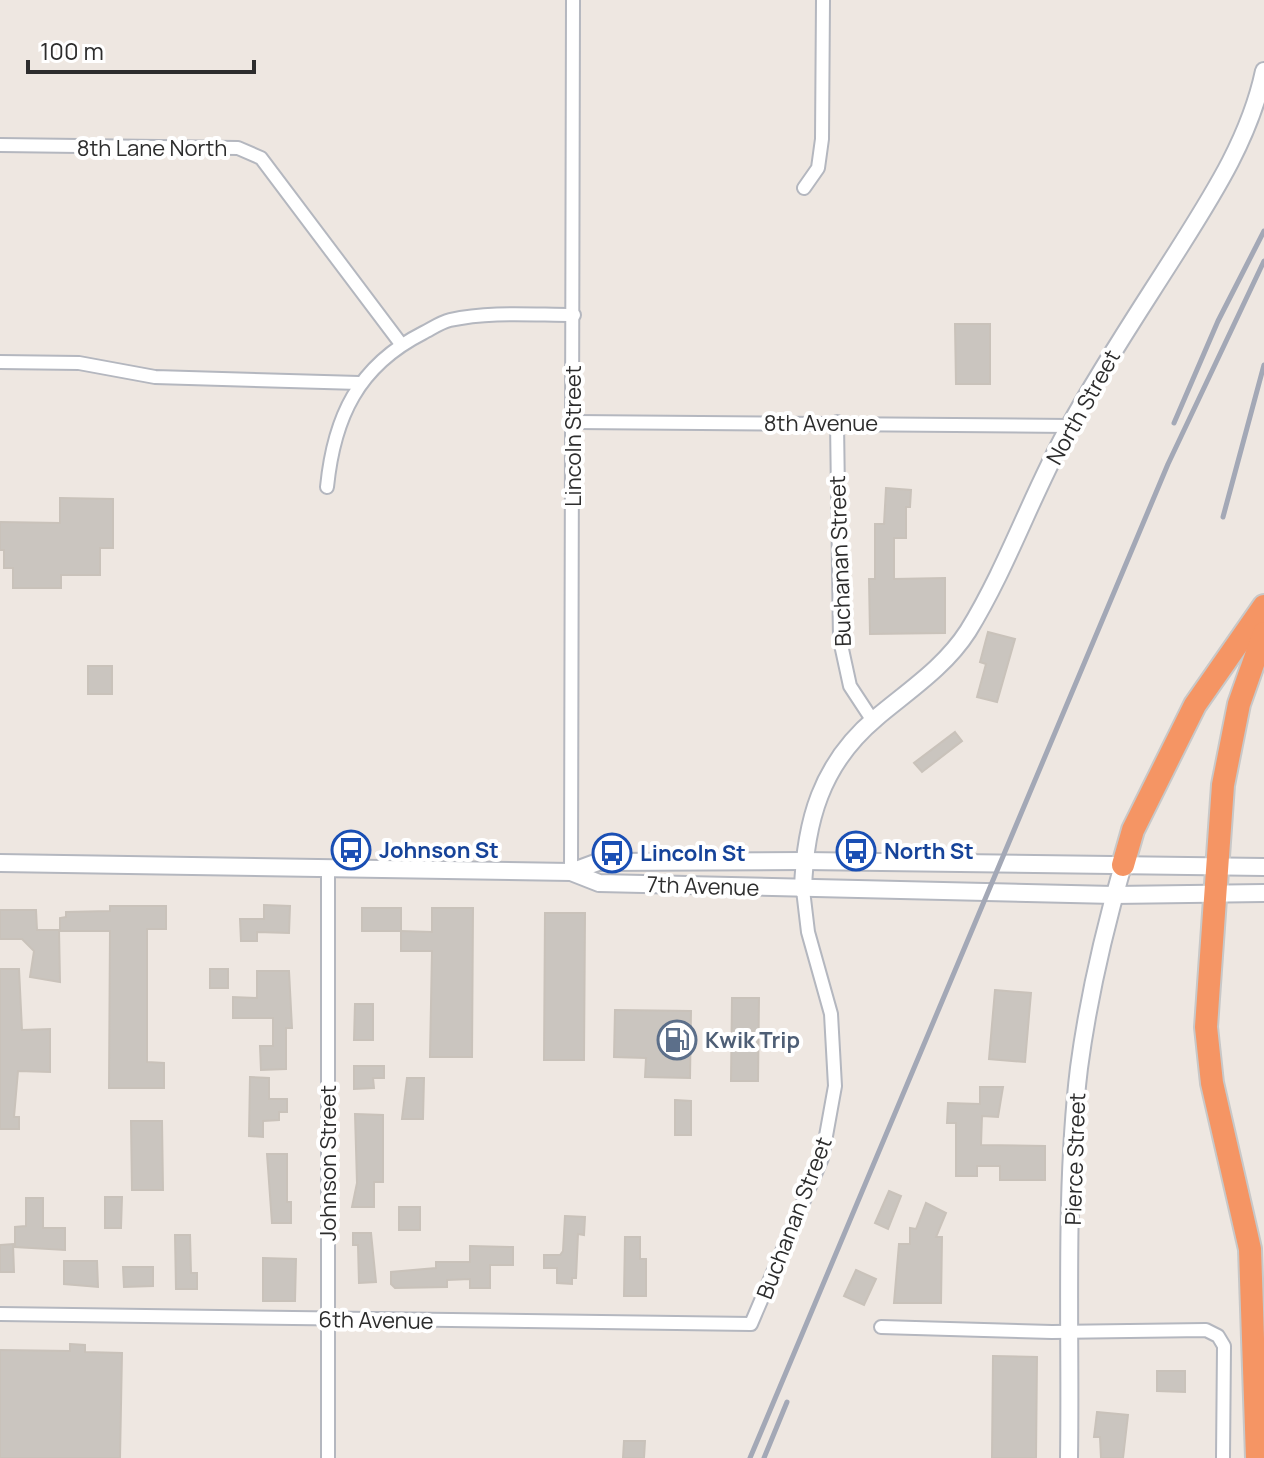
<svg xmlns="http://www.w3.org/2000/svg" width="1264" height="1458" font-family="Manrope,sans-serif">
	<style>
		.building { fill: #cac5bf; stroke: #c9c2ba; stroke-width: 2 }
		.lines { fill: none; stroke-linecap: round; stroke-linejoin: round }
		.minor-casing { stroke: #b4b7bf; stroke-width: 16 }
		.tertiary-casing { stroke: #b4b7bf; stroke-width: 20 }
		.motorway-casing { stroke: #c8c8c8; stroke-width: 26 }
		.minor { stroke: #fff; stroke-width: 12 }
		.tertiary { stroke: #fff; stroke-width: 16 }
		.motorway { stroke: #f59564; stroke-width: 22 }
		.rail { stroke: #a3a8b6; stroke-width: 5 }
		.labels { text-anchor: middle; stroke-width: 8; stroke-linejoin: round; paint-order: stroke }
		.street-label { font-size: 22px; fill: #2d2d2d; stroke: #fff }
		.transit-label { font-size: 22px; font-weight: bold; fill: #164399; stroke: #fff; text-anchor: start }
		.service-label { font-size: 22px; font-weight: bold; fill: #4e5e75; stroke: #fff; text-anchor: start }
	</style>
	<rect width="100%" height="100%" fill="#eee7e1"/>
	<g class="building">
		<polygon points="955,324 990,324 990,384 956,384"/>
		<polygon points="886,488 911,490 910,507 906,507 906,538 894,538 894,579 945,578 945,633 870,634 869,579 875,579 875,524 884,524"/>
		<polygon points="60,498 113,499 113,548 100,548 100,575 61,575 61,588 13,588 13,568 4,568 4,550 0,550 0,522 60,523"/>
		<polygon points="988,632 1015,639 997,702 977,697 986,664 980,662"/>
		<rect x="88" y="666" width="24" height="28"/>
		<polygon points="955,732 962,741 922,772 914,763"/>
		<polygon points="264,905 290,906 289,933 257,932 257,941 241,941 240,919 264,919"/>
		<polygon points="110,906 166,906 166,929 147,929 147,1062 164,1063 164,1088 109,1088 110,931 60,931 60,918 66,917 66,912 110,911"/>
		<rect x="362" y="908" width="39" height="23"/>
		<polygon points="432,908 473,908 472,1057 430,1057 432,951 401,951 401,931 432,932"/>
		<polygon points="0,910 36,910 37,930 59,930 60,982 30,977 34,951 22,939 0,939"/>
		<polygon points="545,913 585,913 584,1060 544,1060"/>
		<polygon points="0,969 19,969 22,1030 50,1029 50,1072 18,1071 14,1117 19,1117 19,1129 0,1129"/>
		<rect x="210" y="969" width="18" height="19"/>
		<polygon points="257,971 289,971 292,1028 286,1028 286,1069 261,1070 260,1046 273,1046 273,1018 233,1018 233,997 257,998"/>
		<polygon points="995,990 1031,993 1025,1062 989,1059"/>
		<polygon points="732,998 759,998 758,1081 731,1081"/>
		<polygon points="355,1004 373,1004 373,1040 354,1040"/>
		<polygon points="615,1010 691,1011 690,1078 645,1077 646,1058 614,1057"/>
		<polygon points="354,1066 384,1066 384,1078 373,1078 374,1088 354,1089"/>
		<polygon points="250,1077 269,1078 269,1099 287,1099 287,1112 279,1112 279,1120 263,1121 263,1137 249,1136"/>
		<polygon points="407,1078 424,1078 423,1119 402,1119"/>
		<polygon points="980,1087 1003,1087 998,1117 982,1116 981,1145 1045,1146 1045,1180 1000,1180 1000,1166 977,1166 977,1176 956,1176 956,1123 947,1123 948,1103 980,1104"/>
		<polygon points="675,1100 691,1101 691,1135 675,1135"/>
		<polygon points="355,1114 383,1115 383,1182 374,1182 374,1207 352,1207 357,1183"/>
		<polygon points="131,1121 162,1121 163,1190 132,1190"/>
		<polygon points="267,1154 287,1154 287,1202 291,1202 291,1223 272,1223"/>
		<polygon points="889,1191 901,1196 888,1229 875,1223"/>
		<polygon points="105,1197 122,1197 121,1228 105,1228"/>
		<polygon points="26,1198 43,1198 43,1228 65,1228 65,1250 15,1247 15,1227 26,1226"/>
		<polygon points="926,1203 946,1213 936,1237 942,1237 941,1303 894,1303 899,1244 910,1244 910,1228 916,1229"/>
		<rect x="399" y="1207" width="21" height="23"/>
		<polygon points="565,1216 585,1217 584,1235 578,1234 576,1278 572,1278 572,1284 557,1283 557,1268 544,1268 544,1255 560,1255 563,1251"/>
		<polygon points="353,1233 371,1233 376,1282 359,1283 358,1245 353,1245"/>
		<polygon points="175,1235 190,1235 191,1273 197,1273 197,1289 176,1289"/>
		<polygon points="625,1237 640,1237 640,1259 646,1259 646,1296 624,1296"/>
		<polygon points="13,1244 14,1272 0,1272 0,1245"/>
		<polygon points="470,1246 513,1247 513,1265 490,1265 490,1288 470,1288 470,1279 447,1280 447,1287 395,1288 391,1284 391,1272 436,1268 436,1262 470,1262"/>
		<polygon points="263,1258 296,1259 295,1301 263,1301"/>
		<polygon points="64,1261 97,1261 98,1287 64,1284"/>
		<polygon points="123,1267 153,1267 153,1286 124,1287"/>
		<polygon points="856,1270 876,1279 864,1305 844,1296"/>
		<polygon points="70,1344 85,1345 85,1352 122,1353 120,1458 0,1458 0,1350 70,1351"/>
		<polygon points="993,1356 1037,1357 1036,1458 992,1458"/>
		<polygon points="1157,1371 1185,1371 1185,1392 1157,1391"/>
		<polygon points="1097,1412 1128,1415 1123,1458 1101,1458 1100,1437 1094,1437"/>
		<polygon points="624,1441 645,1441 644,1458 623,1458"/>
	</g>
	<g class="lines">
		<defs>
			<g id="minor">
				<polyline points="0,145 238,148 261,158 401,344"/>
				<polyline points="804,188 818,168 822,139 823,0"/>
				<polyline points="0,362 79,363 155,377 359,383"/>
				<polyline points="574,422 1069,426"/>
				<polyline points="837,422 840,640 850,686 873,721"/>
				<path d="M327 487C334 417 358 366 423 333 431 329 441 322 450 320 490 311 533 315 574 315"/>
				<polyline points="571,872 573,0"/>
				<polyline points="0,1314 751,1324 822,1158 835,1086 831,1014 808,932 803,890"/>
				<polyline points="881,1327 1052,1332 1206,1330 1218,1336 1224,1346 1223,1458"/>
				<polyline points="328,1458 328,867"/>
			</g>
			<g id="tertiary">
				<polyline points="0,863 571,872 599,883 1114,895 1264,893"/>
				<polyline points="571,872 598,862 804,861 1264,867"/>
				<path d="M803 890C805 822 821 764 876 718 908 691 945 667 968 631 1008 566 1033 491 1070 425 1103 365 1142 307 1178 250 1214 193 1250 137 1264 71"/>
				<path d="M1069 1458C1071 1332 1064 1192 1079 1068 1088 1000 1104 931 1123 865"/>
			</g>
			<g id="motorway">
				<polyline points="1123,865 1133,830 1195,705 1264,606"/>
				<polyline points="1257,1458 1250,1249 1212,1083 1206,1027 1223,785 1239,704 1264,633"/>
			</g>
		</defs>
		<use href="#minor" class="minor-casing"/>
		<use href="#tertiary" class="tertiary-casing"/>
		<use href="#motorway" class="motorway-casing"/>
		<use href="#minor" class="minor"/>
		<use href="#tertiary" class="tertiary"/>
		<use href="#motorway" class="motorway"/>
		<g class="rail">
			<polyline points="1174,423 1218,321 1264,231"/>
			<polyline points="1223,517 1264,365"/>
			<polyline points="750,1458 1168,464 1264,261"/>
			<polyline points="764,1458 787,1402"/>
		</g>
	</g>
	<defs>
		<symbol id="bus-ring" viewBox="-11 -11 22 22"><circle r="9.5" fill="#fff" stroke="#1a4fb4" stroke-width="1.5"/><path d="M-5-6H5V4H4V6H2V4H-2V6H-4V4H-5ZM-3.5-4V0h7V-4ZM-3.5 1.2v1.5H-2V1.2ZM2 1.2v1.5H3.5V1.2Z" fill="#1a4fb4"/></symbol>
		<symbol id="fuel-ring" viewBox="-11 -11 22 22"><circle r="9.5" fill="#fff" stroke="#5c6f8a" stroke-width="1.5"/><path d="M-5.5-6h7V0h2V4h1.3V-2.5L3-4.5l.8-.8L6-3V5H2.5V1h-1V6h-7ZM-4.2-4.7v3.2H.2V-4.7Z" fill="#5c6f8a"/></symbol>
	</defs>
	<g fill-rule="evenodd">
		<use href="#bus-ring" x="329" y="828" width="44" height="44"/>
		<use href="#bus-ring" x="834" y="829" width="44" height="44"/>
		<use href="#bus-ring" x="590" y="831" width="44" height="44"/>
		<use href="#fuel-ring" x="655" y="1018" width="44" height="44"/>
	</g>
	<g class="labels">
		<g class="street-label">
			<text x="152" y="156">8th Lane North</text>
			<text transform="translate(1083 407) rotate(-61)" y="8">North Street</text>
			<text x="821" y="431">8th Avenue</text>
			<text transform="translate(573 436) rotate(-90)" y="8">Lincoln Street</text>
			<text transform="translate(840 561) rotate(-92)" y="8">Buchanan Street</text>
			<text transform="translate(703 886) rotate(2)" y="8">7th Avenue</text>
			<text transform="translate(1075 1159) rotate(-88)" y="8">Pierce Street</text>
			<text transform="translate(328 1163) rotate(-90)" y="8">Johnson Street</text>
			<text transform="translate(794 1218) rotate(-69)" y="8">Buchanan Street</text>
			<text transform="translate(376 1320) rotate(1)" y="8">6th Avenue</text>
		</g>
		<g class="transit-label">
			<text x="379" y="858">Johnson St</text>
			<text x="884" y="859">North St</text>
			<text x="640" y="861">Lincoln St</text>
		</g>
		<g class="service-label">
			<text x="705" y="1048">Kwik Trip</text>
		</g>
	</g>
	<path d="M28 60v12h226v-12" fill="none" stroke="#2d2d2d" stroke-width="4"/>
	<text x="40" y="60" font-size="24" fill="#2d2d2d" stroke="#ffffff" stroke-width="6" paint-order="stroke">100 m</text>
</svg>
